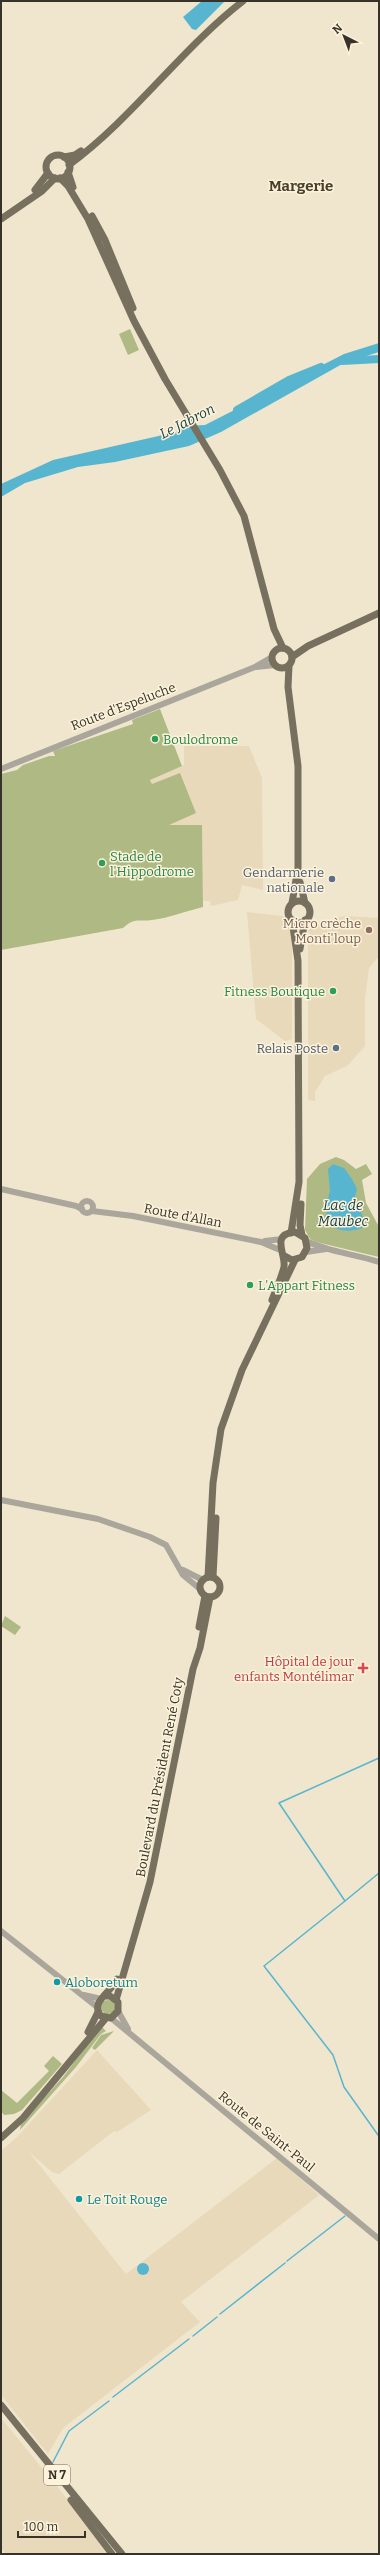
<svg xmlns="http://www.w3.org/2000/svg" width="380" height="2555" font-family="Bitter,serif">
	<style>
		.built { fill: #e7d9ba }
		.green { fill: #afb984 }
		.water { fill: #58b5d0 }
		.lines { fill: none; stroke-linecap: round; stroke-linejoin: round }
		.stream { stroke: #58b5d0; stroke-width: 1.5 }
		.river { stroke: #58b5d0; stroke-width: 8 }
		.minor { stroke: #aaa69b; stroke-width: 6 }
		.major { stroke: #77705e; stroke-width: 7 }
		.leisure-dot { fill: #2e9e5b; stroke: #fdf3da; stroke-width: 1.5 }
		.service-dot { fill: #5c6f8a; stroke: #fdf3da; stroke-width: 1.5 }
		.education-dot { fill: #8d6e63; stroke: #fdf3da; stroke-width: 1.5 }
		.health-dot { fill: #e0444e; stroke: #fdf3da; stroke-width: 1.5 }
		.culture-dot { fill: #0f9aa8; stroke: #fdf3da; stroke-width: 1.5 }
		.labels { text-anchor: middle; stroke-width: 3; stroke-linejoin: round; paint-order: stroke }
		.shield { fill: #fdf3da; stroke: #726d5f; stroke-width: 1 }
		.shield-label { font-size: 12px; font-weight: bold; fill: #37332a }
		.street-label { font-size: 13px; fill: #37332a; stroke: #fdf3da }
		.leisure-label { font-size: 13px; fill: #27864d; stroke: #fdf3da; text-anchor: start }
		.service-label { font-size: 13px; fill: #4e5e75; stroke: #fdf3da; text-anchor: end }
		.education-label { font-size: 13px; fill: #785e54; stroke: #fdf3da; text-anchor: end }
		.health-label { font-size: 13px; fill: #be3a42; stroke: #fdf3da; text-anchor: end }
		.culture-label { font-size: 13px; fill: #0d838f; stroke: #fdf3da; text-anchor: start }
		.water-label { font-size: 14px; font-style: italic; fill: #113c48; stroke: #fdf3da }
		.quarter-label { font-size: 15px; font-weight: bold; fill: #4a412d; stroke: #fdf3da }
	</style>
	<rect width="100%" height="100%" fill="#f0e6cd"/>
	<g class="built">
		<polygon points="184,746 249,746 262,778 263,890 242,885 238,900 211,906 210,901 203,901 202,825 168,825 150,779 184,765"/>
		<polygon points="247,912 283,916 292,927 292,1039 285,1041 256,1019"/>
		<polygon points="344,916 379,918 379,956 369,968 365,998 365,1046 347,1066 325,1076 315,1092 315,1101 308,1100 308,935 310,935 308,930 318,924"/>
		<polygon points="97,2050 151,2110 117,2132 114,2131 59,2174 52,2172 29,2152 126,2274 277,2158 319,2195 181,2302 200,2322 63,2428 48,2454 1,2395 1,2151 17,2137"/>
		<polygon points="1,2418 68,2500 107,2554 6,2554 1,2548"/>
	</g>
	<g class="green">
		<polygon points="130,329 139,350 128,355 119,334"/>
		<path d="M160 709 182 766 150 780 152 784 180 773 196 813 169 825H202L203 907C186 911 169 918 152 920 138 922 135 917 123 928L1 950V774L17 770 23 765 49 756H55L53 751 133 724 132 720Z"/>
		<polygon points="336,1157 344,1160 356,1169 366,1164 372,1174 362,1180 366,1203 378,1225 379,1257 316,1242 310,1239 305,1230 307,1179 320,1164"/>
		<polygon points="5,1616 21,1627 15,1635 1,1626"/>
		<circle cx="108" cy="2007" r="7"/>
		<polygon points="101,2026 106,2031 101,2034 76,2067 20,2130 21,2123 63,2077"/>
		<polygon points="114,2031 95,2050 92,2048 101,2035"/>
		<polygon points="53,2056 62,2064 22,2110 14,2114 4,2115 1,2111 1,2090 17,2103 49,2071 44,2066"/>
	</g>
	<g class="water">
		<polygon points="202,1 225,1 196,30 192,29 183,17"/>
		<polygon points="379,343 379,352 344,363 221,432 189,446 115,462 78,467 25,483 1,497 1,484 53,460 176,432 184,426 205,425 344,354"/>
		<path d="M333 1164 344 1168 352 1179 357 1189 355 1197 365 1222 362 1228C348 1233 337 1231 326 1222L327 1201 330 1191 328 1169Z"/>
		<circle cx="143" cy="2269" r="6"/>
	</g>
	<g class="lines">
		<g class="stream">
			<polyline points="345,1901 379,1873"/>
			<polyline points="378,2135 344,2087 333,2055 264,1966 345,1901 279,1803 379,1758"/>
			<polyline points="287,2261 345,2216"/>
			<polyline points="220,2314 285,2263"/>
			<polyline points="193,2336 217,2317"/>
			<polyline points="113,2397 189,2339"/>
			<polyline points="53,2462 69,2431 109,2401"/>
		</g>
		<g class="river">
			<polyline points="342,361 379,359"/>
			<polyline points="237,410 289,380 321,367"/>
		</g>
		<g class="minor">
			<polyline points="256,667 275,665"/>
			<polyline points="1,769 255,667 272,657"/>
			<polyline points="1,1189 76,1206 82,1209"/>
			<circle cx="87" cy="1207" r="6"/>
			<polyline points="92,1211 133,1216 261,1242 280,1250"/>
			<polyline points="265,1241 282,1239"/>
			<path d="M306 1241C329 1252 355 1254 379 1262"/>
			<polyline points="306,1252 326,1249"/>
			<polyline points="1,1500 98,1519 150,1537 166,1545 183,1575 200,1589"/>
			<polyline points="183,1570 203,1580"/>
			<polyline points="1,1931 97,2007"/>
			<polyline points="84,1995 101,1999"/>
			<polyline points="118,2011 128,2029"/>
			<polyline points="111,2018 379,2239"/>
		</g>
		<g class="major">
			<circle cx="58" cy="167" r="12"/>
			<polyline points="64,157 75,155 81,151"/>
			<path d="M69 165C133 118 180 50 243 1"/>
			<polyline points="68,172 73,187"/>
			<polyline points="60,178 68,186 88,219 134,321 165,379 220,470 244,516 274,629 283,648"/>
			<polyline points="35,190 48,173"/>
			<polyline points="92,216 105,240 133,308"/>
			<polyline points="1,219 42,191 55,178"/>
			<circle cx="282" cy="658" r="10"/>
			<polyline points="292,657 308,646 379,613"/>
			<polyline points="289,666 288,687 298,766 298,868 292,903"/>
			<polyline points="300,882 305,903"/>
			<circle cx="299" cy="912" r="11"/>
			<polyline points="300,949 305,920"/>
			<polyline points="301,1204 300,1225 302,1235"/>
			<polyline points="291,1233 299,1182 298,961 292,920"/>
			<path d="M272 1300C276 1289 281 1279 284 1267 286 1254 270 1234 295 1232L305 1238 307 1248 302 1257 292 1260 283 1255"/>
			<circle cx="210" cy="1587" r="10"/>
			<polyline points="208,1577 213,1483 221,1429 242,1370 295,1260"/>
			<polyline points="213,1577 216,1518"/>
			<polyline points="199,1627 205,1596"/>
			<path d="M105 1996H110L118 2002V2011L111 2018 101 2016C89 2002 112 1992 117 1979"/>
			<polyline points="116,2000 150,1882 193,1669 200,1648 210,1597"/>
			<polyline points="88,2032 98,2012"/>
			<polyline points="1,2138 23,2118 106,2018"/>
			<polyline points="1,2405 122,2554"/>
			<polyline points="71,2500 112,2554"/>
		</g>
	</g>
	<g class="leisure-dot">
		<circle cx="155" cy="739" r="4"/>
		<circle cx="102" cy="863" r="4"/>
		<circle cx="333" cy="991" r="4"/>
		<circle cx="250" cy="1285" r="4"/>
	</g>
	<g class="service-dot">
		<circle cx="332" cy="879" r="4"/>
		<circle cx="336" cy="1048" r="4"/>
	</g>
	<circle class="education-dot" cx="369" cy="930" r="4"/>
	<path class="health-dot" d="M361 1662h4v4h4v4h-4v4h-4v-4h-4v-4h4z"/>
	<g class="culture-dot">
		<circle cx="57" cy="1982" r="4"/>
		<circle cx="79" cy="2199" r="4"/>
	</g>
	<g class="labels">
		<rect class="shield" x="44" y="2465" width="26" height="20" rx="3"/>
		<g class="shield-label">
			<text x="57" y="2479">N 7</text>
		</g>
		<g class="street-label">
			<text transform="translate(123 706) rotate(-21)" y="5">Route d'Espeluche</text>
			<text transform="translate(183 1215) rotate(11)" y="5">Route d'Allan</text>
			<text transform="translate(159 1777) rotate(-79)" y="5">Boulevard du Président René Coty</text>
			<text transform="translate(267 2131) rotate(39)" y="5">Route de Saint-Paul</text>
		</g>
		<g class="leisure-label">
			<text x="163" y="744">Boulodrome</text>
			<text x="110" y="861">Stade de<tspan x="110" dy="15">l'Hippodrome</tspan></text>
			<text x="325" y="996" text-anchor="end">Fitness Boutique</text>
			<text x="258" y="1290">L'Appart Fitness</text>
		</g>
		<g class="service-label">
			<text x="324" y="877">Gendarmerie<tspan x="324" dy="15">nationale</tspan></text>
			<text x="328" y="1053">Relais Poste</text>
		</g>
		<g class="education-label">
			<text x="361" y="928">Micro crèche<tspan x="361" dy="15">Monti'loup</tspan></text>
		</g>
		<g class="health-label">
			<text x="354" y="1666">Hôpital de jour<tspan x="354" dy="15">enfants Montélimar</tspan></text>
		</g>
		<g class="culture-label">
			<text x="65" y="1987">Aloboretum</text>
			<text x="87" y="2204">Le Toit Rouge</text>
		</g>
		<g class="water-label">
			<text transform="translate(187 421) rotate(-27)" y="5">Le Jabron</text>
			<text x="343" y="1210">Lac de<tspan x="343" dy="16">Maubec</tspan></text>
		</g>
		<g class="quarter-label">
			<text x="301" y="191">Margerie</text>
		</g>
	</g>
	<rect width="380" height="2555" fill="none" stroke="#37332a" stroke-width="4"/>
	<g transform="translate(344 36) rotate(318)" stroke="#fdf3da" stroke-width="3" paint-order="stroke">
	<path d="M0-3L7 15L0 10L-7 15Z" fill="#37332a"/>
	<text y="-6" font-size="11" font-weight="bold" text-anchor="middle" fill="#37332a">N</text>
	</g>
	<path d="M18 2531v6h67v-6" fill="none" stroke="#37332a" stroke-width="2"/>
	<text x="24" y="2531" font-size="12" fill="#37332a" stroke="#fdf3da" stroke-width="3" paint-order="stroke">100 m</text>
</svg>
